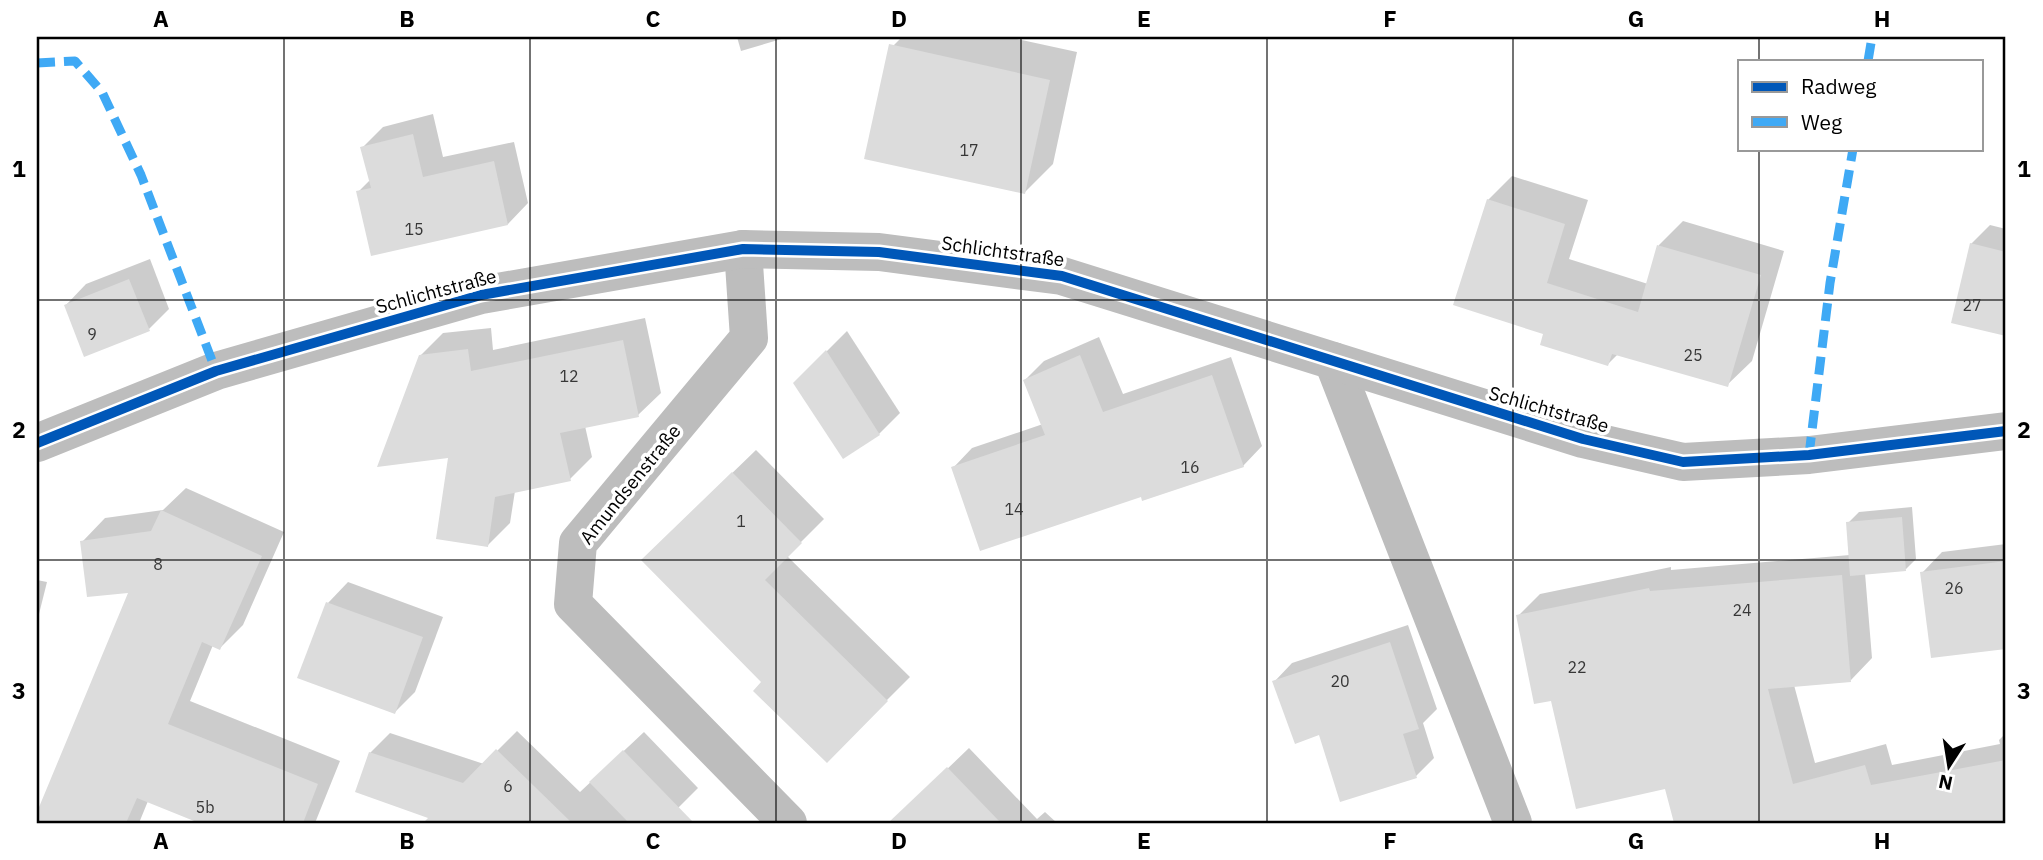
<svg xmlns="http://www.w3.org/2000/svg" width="2043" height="860" font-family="'IBM Plex Sans',sans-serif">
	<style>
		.shadow { fill: #0003 }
		.building { fill: #dcdcdc }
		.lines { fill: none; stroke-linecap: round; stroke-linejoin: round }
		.minor { stroke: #bdbdbd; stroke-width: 38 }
		.quiet { stroke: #3fa9f5; stroke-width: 9; stroke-dasharray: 18 9; stroke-linecap: butt }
		.cycleway-casing { stroke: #fff; stroke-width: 15 }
		.cycleway { stroke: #0057b8; stroke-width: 10 }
		.grid { fill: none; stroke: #000; stroke-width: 2; stroke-opacity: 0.55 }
		.labels { text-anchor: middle; stroke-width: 7; stroke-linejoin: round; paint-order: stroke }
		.number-label { font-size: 16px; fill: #373737 }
		.street-label { font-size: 19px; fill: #000; stroke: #fff }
		.neatline { fill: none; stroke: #000; stroke-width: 2.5 }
		.grid-label { font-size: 23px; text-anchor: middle; font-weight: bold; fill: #000 }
	</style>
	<rect width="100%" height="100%" fill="#fff"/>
	<g class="shadow">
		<polygon points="737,37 788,37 741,51"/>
		<polygon points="902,37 1008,37 1077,52 1053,164 1025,192 890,49"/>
		<polygon points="433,114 443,157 514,142 528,203 508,224 358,192 371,179 362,148 383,127"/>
		<polygon points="1512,176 1588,200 1569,259 1648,284 1659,245 1683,221 1784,251 1752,361 1727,385 1618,354 1608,364 1545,333 1488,200"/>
		<polygon points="1990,225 2006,229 2006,334 1953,322 1971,244"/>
		<polygon points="150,259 169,309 149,329 66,305 86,284"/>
		<polygon points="645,318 661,393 638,415 585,426 592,457 570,479 515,491 510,523 488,545 450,456 420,356 443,333 491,328 493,350"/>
		<polygon points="847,331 900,413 879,434 795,383"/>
		<polygon points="1099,337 1123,394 1231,357 1262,446 1243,466 1142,495 953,468 972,448 1043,424 1025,380 1044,361"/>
		<polygon points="756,450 824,519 787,556 910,677 827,760 764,682 667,536"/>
		<polygon points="186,488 284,532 243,625 220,648 213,645 190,701 340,761 315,823 204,823 148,801 139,823 37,823 37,817 131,591 82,542 105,518 163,510"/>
		<polygon points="1912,507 1916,559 1906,569 1865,573 1872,658 1851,680 1794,685 1815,763 1886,744 1892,765 2000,744 1999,740 2006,733 2006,818 1982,823 1676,823 1666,787 1553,699 1518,616 1540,594 1671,567 1671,570 1850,555 1848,523 1859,512"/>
		<polygon points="2006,544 2006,647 1933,656 1922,573 1942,552"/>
		<polygon points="37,580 47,582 37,622"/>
		<polygon points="348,582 443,617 415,692 395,712 300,677 328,603"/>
		<polygon points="1408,625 1437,709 1423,723 1434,758 1416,776 1320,732 1274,682 1292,663"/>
		<polygon points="517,731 580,792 644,732 698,788 663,823 441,823 370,753 390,733 484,764"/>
		<polygon points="969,748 1037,819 1045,812 1057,823 891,823"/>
	</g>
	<g class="building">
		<polygon points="889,44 1050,80 1025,194 864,159"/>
		<polygon points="413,134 423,177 494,161 508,225 371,256 356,191 371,188 360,147"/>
		<polygon points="1487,199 1565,224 1547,283 1638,312 1657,245 1761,275 1728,387 1612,354 1608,366 1540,345 1543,334 1453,305"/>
		<polygon points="1970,243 2006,252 2006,336 1951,323"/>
		<polygon points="129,279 150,331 84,357 64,305"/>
		<polygon points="623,340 639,417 560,433 571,481 495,497 488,547 436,539 448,458 377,467 419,355 468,349 471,371"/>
		<polygon points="826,350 880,435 843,459 793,383"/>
		<polygon points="1080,355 1103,412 1212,375 1244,467 1142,501 1141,497 980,551 951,467 1045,435 1023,380"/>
		<polygon points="732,472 802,543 765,580 888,701 827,763 753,691 761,682 641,560"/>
		<polygon points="161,510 262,556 220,650 202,642 168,724 318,784 303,823 199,823 137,798 126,823 37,823 37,812 128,593 87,597 80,541 151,531"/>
		<polygon points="1902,517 1906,571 1850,576 1846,522"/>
		<polygon points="2006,561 2006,649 1931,658 1920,572"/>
		<polygon points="1842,575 1851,682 1768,689 1793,784 1865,765 1871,785 2006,760 2006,823 1674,823 1665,789 1576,809 1551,701 1534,704 1516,615 1649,588 1650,591"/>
		<polygon points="326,602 423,637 395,714 297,678"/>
		<polygon points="1390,642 1419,729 1403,734 1417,778 1340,802 1319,735 1295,744 1272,681"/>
		<polygon points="496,749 572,823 423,823 428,818 355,792 369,752 463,783"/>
		<polygon points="623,750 694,823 629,823 589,782"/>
		<polygon points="947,767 1001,823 888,823"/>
	</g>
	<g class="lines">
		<g class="minor">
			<polyline points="743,249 749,338 578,543 573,604 788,823"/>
			<polyline points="1333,361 1513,823"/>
			<polyline points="37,443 216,371 481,295 743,249 879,252 1062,276 1583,439 1683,462 1809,455 2006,431"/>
		</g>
		<g class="quiet">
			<polyline points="1868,61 1872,37"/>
			<polyline points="37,63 75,61 102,92 141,175 216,371"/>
			<polyline points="1809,455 1830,283 1853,149"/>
		</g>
		<defs>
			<polyline id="cycleway" points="37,443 216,371 481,295 743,249 879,252 1062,276 1583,439 1683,462 1809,455 2006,431"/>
		</defs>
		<use href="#cycleway" class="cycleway-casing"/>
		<use href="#cycleway" class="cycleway"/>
	</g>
	<path class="grid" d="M284 37V823M530 37V823M776 37V823M1021 37V823M1267 37V823M1513 37V823M1759 37V61M1759 149V823M37 300H2006M37 560H2006"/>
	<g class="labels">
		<g class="number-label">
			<text x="969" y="156">17</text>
			<text x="414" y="235">15</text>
			<text x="1972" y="311">27</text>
			<text x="92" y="340">9</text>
			<text x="1693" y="361">25</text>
			<text x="569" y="382">12</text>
			<text x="1190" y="473">16</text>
			<text x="1014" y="515">14</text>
			<text x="741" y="527">1</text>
			<text x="158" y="570">8</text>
			<text x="1954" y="594">26</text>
			<text x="1742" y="616">24</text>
			<text x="1577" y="673">22</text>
			<text x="1340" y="687">20</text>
			<text x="508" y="792">6</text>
			<text x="205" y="813">5b</text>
		</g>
		<g class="street-label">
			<text transform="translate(1003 251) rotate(8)" y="7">Schlichtstraße</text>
			<text transform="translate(436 291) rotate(-15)" y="7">Schlichtstraße</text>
			<text transform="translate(1549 409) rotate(16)" y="7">Schlichtstraße</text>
			<text transform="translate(630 484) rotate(-51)" y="7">Amundsenstraße</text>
		</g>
	</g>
	<rect width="2043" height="860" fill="none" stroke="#ffffff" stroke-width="77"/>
	<rect x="1738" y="60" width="245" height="91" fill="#ffffff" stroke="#999999" stroke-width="2"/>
	<rect x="1752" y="82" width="35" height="10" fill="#0057b8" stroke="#999999" stroke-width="2"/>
	<text x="1801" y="94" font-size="21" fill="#000000">Radweg</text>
	<rect x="1752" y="117" width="35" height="10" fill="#3fa9f5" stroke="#999999" stroke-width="2"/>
	<text x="1801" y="130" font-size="21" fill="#000000">Weg</text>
	<g transform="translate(1949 766) rotate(192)" stroke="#ffffff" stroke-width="5" paint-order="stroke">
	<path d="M0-5L12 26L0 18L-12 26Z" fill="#000000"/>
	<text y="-10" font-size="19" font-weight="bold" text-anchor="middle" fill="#000000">N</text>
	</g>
	<rect x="38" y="38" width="1966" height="784" class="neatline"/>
	<g class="grid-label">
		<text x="161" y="27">A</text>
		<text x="407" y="27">B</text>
		<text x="653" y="27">C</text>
		<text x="899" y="27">D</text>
		<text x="1144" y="27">E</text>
		<text x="1390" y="27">F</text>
		<text x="1636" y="27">G</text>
		<text x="1882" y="27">H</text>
		<text x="19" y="177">1</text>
		<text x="2024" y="177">1</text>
		<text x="19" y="438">2</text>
		<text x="2024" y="438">2</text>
		<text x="19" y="699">3</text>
		<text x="2024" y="699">3</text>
		<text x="161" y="849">A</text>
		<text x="407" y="849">B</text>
		<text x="653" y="849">C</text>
		<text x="899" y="849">D</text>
		<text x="1144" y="849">E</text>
		<text x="1390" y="849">F</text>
		<text x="1636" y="849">G</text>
		<text x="1882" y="849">H</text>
	</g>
</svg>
